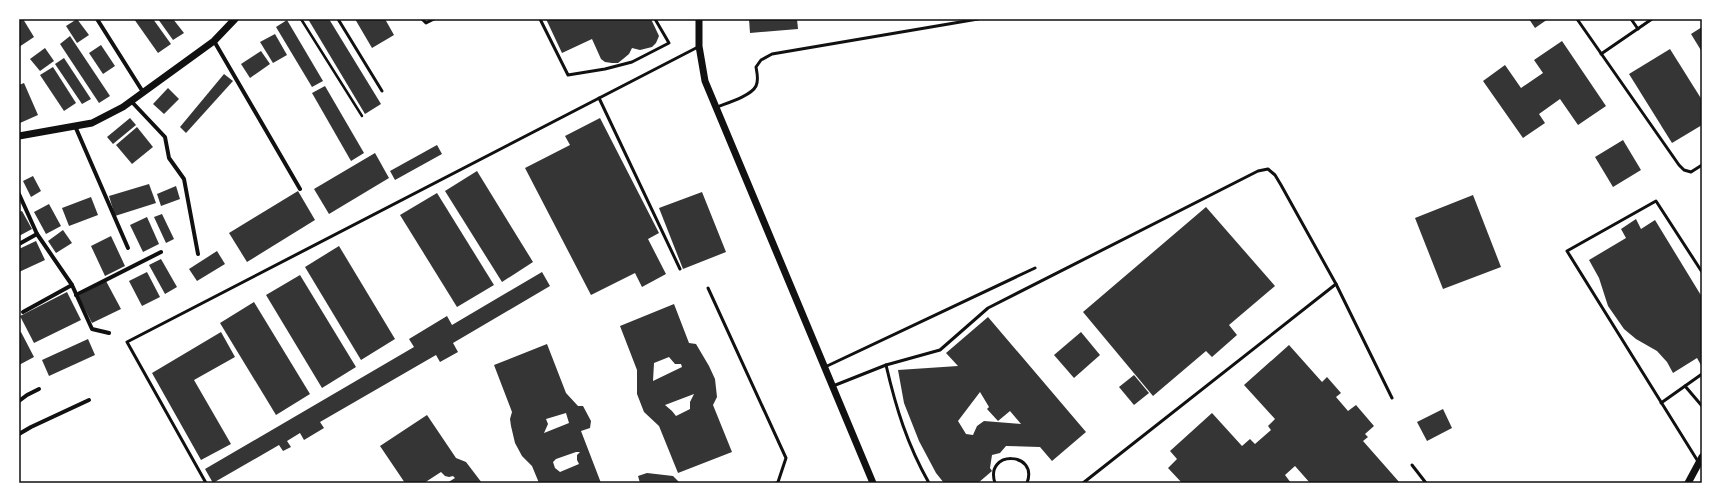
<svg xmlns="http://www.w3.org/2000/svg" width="1721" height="502" font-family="Karla,sans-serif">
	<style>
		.building { fill: #353535; fill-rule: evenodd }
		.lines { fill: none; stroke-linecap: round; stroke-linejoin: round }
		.path { stroke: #111; stroke-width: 2.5 }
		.service { stroke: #111; stroke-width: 3 }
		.minor { stroke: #111; stroke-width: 4 }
		.tertiary { stroke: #111; stroke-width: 7 }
		.neatline { fill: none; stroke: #111; stroke-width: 1.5 }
	</style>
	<rect width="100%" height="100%" fill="#fff"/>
	<g class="building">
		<polygon points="19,19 23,19 34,37 19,47"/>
		<polygon points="77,19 89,35 77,43 66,26"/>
		<polygon points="134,19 153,19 171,44 158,53"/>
		<polygon points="158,19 173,19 184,33 173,40"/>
		<polygon points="308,19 329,19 381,104 365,114"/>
		<polygon points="355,19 385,19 394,35 372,48"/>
		<polygon points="546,19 651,19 659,36 656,43 652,47 640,50 632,48 629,54 623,59 618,63 612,63 605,62 601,59 592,39 562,53"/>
		<polygon points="749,19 797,19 798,29 750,33"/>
		<polygon points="1529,19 1548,19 1535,28"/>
		<polygon points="287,20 323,81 312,87 276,27"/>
		<polygon points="1702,27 1702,52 1691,34"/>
		<polygon points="275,34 287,55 273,63 260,42"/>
		<polygon points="70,36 110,96 99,103 60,44"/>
		<polygon points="1562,41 1606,106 1578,125 1560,99 1539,114 1545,123 1523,138 1483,81 1505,65 1521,88 1543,73 1534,60"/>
		<polygon points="101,45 115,66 103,74 89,53"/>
		<polygon points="45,48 54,61 40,71 30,59"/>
		<polygon points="1670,49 1702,100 1702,125 1672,143 1629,74"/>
		<polygon points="261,51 270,64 250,78 241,64"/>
		<polygon points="64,58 91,99 82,104 55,64"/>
		<polygon points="53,67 76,103 64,111 40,75"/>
		<polygon points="224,74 233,81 186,133 180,127"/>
		<polygon points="24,83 38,115 20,123 19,85"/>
		<polygon points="325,86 364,153 351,161 312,93"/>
		<polygon points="168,88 179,99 164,114 153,104"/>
		<polygon points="130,118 136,125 113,144 107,137"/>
		<polygon points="600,118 659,233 648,239 666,274 642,287 635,273 591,295 525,168 570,145 565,136"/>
		<polygon points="137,127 153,147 132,164 116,145"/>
		<polygon points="1623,140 1641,170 1613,187 1595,157"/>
		<polygon points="437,145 442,154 395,180 390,171"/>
		<polygon points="375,153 389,178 329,214 314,189"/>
		<polygon points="477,171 533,262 502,282 445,191"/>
		<polygon points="33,176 41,191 31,197 23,181"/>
		<polygon points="149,184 156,203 115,216 109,196"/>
		<polygon points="176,186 180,199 161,206 157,194"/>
		<polygon points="298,191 315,220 247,262 229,233"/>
		<polygon points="702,192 726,252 683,269 659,208"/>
		<polygon points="437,193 494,285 457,307 400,215"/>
		<polygon points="1473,195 1501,267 1443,289 1415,218"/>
		<polygon points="91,197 98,215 69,226 62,208"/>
		<polygon points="49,204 61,226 46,234 34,212"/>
		<polygon points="1206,207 1275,286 1229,325 1237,335 1212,357 1206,351 1153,396 1083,312"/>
		<polygon points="22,211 32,229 19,236 19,212"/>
		<polygon points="162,214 174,239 166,243 154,217"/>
		<polygon points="147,217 159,244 143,252 130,225"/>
		<polygon points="1636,219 1641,229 1655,220 1702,297 1702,367 1697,358 1673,373 1667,362 1657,351 1636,339 1624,329 1608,306 1599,278 1589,260 1626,238 1621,229"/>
		<polygon points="63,230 72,243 56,253 48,241"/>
		<polygon points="111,236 125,266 105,276 91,246"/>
		<polygon points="36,241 45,260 19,272 19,249"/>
		<polygon points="339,246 395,339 361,360 305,267"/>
		<polygon points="217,251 225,264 197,281 189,269"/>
		<polygon points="161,259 177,287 165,294 149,265"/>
		<polygon points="147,272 160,297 142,306 129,281"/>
		<polygon points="542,272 550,286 453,343 458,352 440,362 436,355 320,422 324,428 304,440 300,433 287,441 291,447 283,451 279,445 213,483 205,469 414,347 409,339 447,316 452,325"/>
		<polygon points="300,275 356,367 322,388 266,295"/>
		<polygon points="106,281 121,309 92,323 78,296"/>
		<polygon points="67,292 81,320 34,343 20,316"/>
		<polygon points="254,302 310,394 276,415 220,323"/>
		<path d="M674 304 689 343 696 344 709 366 715 379 717 397 713 405 732 452 678 473 659 426 644 412 637 394V370L620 326ZM669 357 675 364H681L682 367 653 381 654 363ZM694 394 690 402V409L676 416 672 411 665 405Z"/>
		<path d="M988 317 1086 432 1052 461 1040 447 1006 446 1000 453 992 455 990 468 992 471 978 483H944L936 473 919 441 904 403 898 370 958 366 946 353ZM980 392 989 407 987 409 998 421 1010 411 1021 424 984 421 977 426 973 435 966 434 958 421Z"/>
		<polygon points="21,332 34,357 19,365 19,333"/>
		<polygon points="221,332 235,357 194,380 231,444 201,460 152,373"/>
		<polygon points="1081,332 1100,355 1074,378 1054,355"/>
		<polygon points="88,339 95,355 49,376 42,360"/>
		<path d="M547 344 566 393 578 406H583L591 421 590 428 581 431 601 483H539L532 466 522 456 515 443 511 426 510 419 512 412 494 365ZM566 413 569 423 544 433 548 424 546 419ZM576 452H580L577 455V460L579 464 560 472 555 468 553 462 556 459Z"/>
		<polygon points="1289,345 1322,382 1327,377 1341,393 1336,397 1348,411 1356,405 1374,426 1365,434 1368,437 1363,441 1400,483 1310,483 1295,466 1285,475 1291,483 1182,483 1168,468 1177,459 1170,451 1212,413 1242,446 1250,439 1255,444 1271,430 1268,426 1275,419 1244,385"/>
		<polygon points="1134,375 1149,393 1134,405 1119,387"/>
		<polygon points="1443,409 1452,428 1427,441 1417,422"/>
		<polygon points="427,415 456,458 466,462 482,483 447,483 455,478 453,476 449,477 445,476 441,472 424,483 405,483 380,446"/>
		<polygon points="647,473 673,476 680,483 640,483 638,476"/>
	</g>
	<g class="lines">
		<polyline class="path" points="301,19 362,116"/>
		<g class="service">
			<polyline points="338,19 382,91"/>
			<polyline points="422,19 426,23 434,19"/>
			<polyline points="540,19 568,75 605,69 632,62 669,43 655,19"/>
			<polyline points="1577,19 1679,165 1684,170 1691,172 1702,165"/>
			<polyline points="1631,19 1638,29"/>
			<polyline points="1601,54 1652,19"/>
			<polyline points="599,98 680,269"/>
			<path d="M717 107C727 103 751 96 756 86 759 80 757 73 756 67L761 60 772 54 978 19"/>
			<polyline points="708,288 786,458 778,482 776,483"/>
			<path d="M886 365C896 408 907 444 929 483"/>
			<polyline points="825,367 1035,268"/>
			<polyline points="833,386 886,365 940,350 988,308 1258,171 1268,169 1275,175 1281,185 1336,284 1392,398"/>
			<polyline points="1685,386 1702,406"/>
			<polyline points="1661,403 1702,374"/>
			<polyline points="1699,463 1567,251 1656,201 1702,272"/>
			<polyline points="1412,465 1426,483"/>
			<polyline points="206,483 127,342 698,47"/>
			<path d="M995 483C984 450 1039 451 1027 483"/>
			<polyline points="1083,483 1336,284"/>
		</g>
		<g class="minor">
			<polyline points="97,19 143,92"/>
			<polyline points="214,41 300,189"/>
			<polyline points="131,101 165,137 169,158 184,179 198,254"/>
			<polyline points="75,126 128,248"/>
			<polyline points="19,194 37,234 72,285 92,329 109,333"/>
			<polyline points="19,244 37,234"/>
			<polyline points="76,295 161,252"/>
			<polyline points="23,312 72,285"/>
			<polyline points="19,401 27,395 39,389"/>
			<polyline points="19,434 31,427 89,400"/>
		</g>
		<g class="tertiary">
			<polyline points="699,19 699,46 705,81 873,483"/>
			<polyline points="19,136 92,123 123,107 214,41 235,19"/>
			<polyline points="1688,483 1702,457"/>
		</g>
	</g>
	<rect width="1721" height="502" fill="none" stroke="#ffffff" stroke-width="40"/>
	<rect x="20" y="20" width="1681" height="462" class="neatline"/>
</svg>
